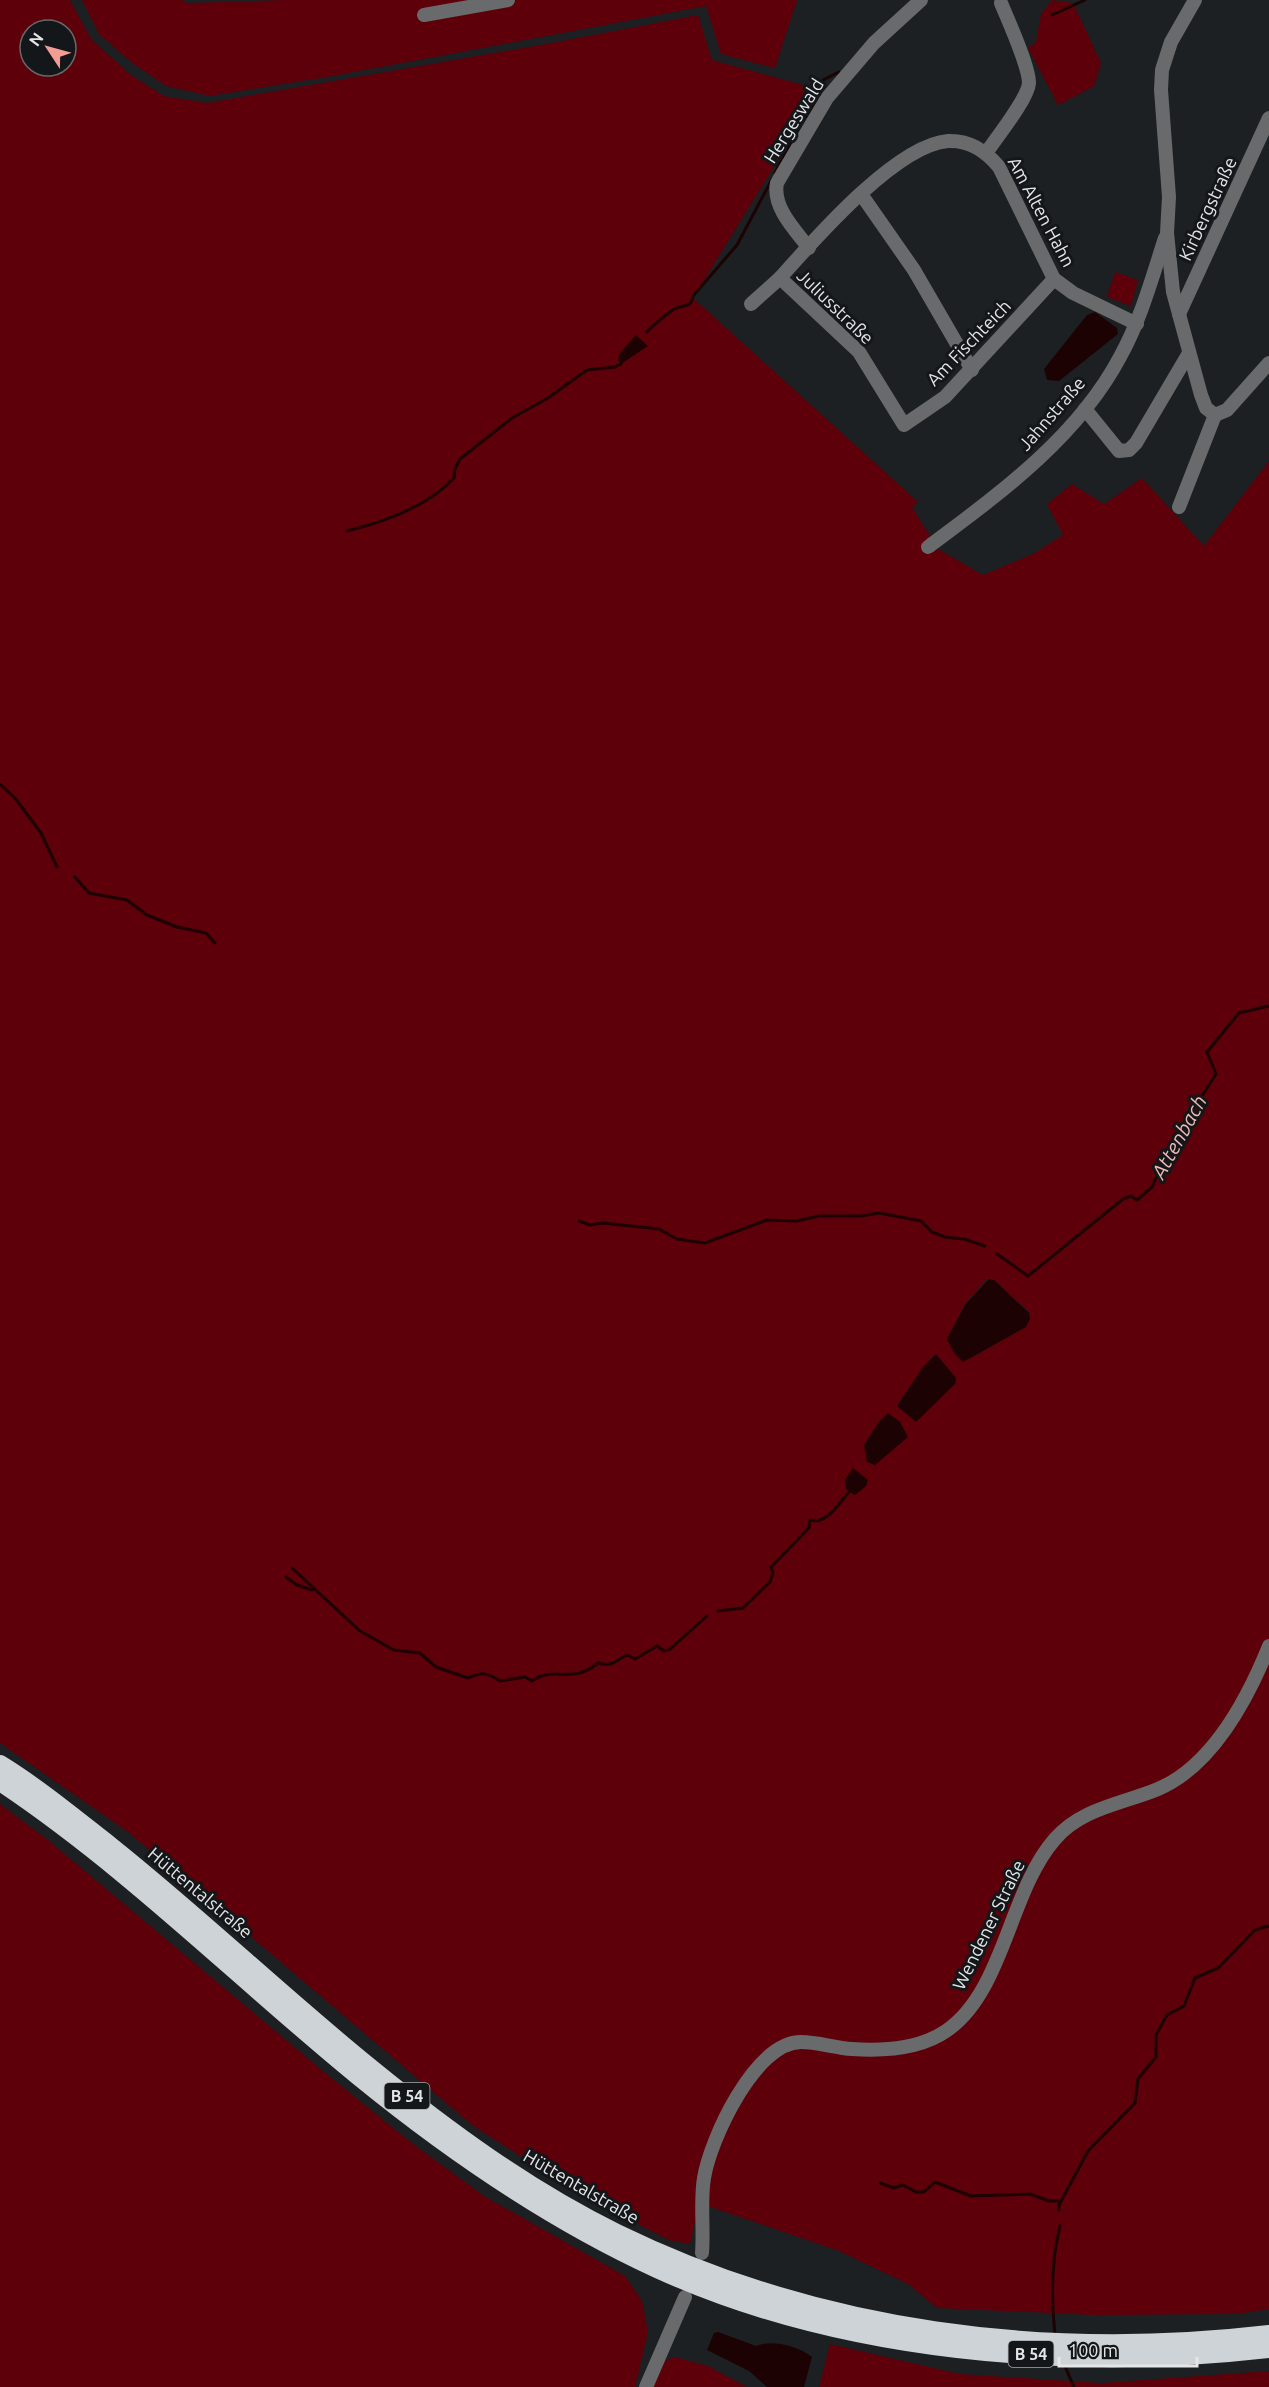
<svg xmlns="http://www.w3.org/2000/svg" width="1269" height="2387" font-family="Ubuntu,sans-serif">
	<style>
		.green { fill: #5d000a; fill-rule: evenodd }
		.water { fill: #1c0202 }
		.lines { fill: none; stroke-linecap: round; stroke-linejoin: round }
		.stream { stroke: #1c0202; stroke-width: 3 }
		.minor { stroke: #686a6b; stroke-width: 14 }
		.highway { stroke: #ced3d7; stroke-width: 18 }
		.labels { text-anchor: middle; stroke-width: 6; stroke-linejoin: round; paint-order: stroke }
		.shield { fill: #14171a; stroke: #a5a7aa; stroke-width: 1.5 }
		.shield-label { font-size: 16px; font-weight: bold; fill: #e3e5e7 }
		.street-label { font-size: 18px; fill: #e3e5e7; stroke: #14171a }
		.water-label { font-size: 20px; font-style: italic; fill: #efb9b4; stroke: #14171a }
	</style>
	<rect width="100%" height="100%" fill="#1d2023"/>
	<g class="green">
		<path d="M0 0H70L91 39 131 75 164 96 207 103 546 44 698 15 712 60 821 90 693 298 918 502 912 507 938 549 983 575 1033 554 1063 535 1047 504 1072 484 1104 504 1142 478 1204 546 1269 461V2309L1236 2314 1096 2315 937 2308 908 2284 839 2251 699 2203 690 2244 669 2240 578 2193 472 2125 128 1832 0 1743ZM30 30H66V66H30ZM986 1280H994L1029 1312 1030 1319 992 1346 963 1362 947 1339 965 1304ZM932 1356 955 1384 935 1402 897 1405Z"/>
		<polygon points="82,0 182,0 188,3 284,0 797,0 775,68 721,54 706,6 333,76 210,96 166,86 132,63 99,34"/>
		<polygon points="1052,0 1073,3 1101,63 1094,86 1058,105 1028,48 1036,42 1041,14"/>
		<polygon points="1115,272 1138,280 1131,306 1107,297"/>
		<polygon points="0,1804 48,1840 324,2072 413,2144 484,2196 625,2276 642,2301 648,2332 635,2387 0,2387"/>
		<polygon points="830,2344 960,2374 1101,2383 1269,2371 1269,2387 819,2387"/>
		<polygon points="675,2357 708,2366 747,2387 650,2387 660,2362"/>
	</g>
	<g class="water">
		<polygon points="1095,312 1117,328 1118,334 1059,381 1047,380 1044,369 1087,315"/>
		<polygon points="636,335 648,346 621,364 618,360 620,353"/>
		<polygon points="989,1279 994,1280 1029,1313 1030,1319 1026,1327 963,1362 954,1353 947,1339 965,1305"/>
		<polygon points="936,1354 956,1378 955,1384 916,1422 897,1406 923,1367"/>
		<polygon points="888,1413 900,1422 908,1437 875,1465 867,1462 864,1445 878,1423"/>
		<polygon points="853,1468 868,1480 866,1486 855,1495 846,1489 845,1480"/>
		<path d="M718 2332 756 2346C771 2339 799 2346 812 2357L804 2387H767L749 2371 707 2350 714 2333Z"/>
	</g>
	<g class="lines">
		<g class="stream">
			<polyline points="1052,15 1085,0"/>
			<polyline points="820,98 823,80 839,72"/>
			<polyline points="775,173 802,121 816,104"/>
			<path d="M647 332C652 326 667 314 674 309 683 304 691 309 693 296L737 245 772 179"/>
			<path d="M347 531C384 522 428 506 454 478L455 469 460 459 512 418 548 398 587 370 615 367 621 364"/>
			<polyline points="0,784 15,798 41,833 57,867"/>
			<polyline points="75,877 89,893 127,900 147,915 177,927 206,933 215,943"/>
			<polyline points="579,1221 590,1225 603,1223 659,1229 677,1239 705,1243 767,1220 797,1221 819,1216 861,1216 879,1213 921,1221 932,1232 945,1237 964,1239 985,1246"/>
			<polyline points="997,1254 1028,1276 1123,1199 1131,1196 1137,1200 1152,1187 1164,1160 1174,1153 1183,1126 1216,1074 1207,1052 1239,1013 1269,1006"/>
			<path d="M292 1568 360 1631 394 1650 420 1653 436 1667 468 1678C483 1672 486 1672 500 1681L525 1677 532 1681C554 1665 572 1685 598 1663 613 1667 614 1661 627 1655L635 1659 657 1646 664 1651 669 1650 707 1616"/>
			<polyline points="286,1577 297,1585 312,1590"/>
			<path d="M718 1611 743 1608 770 1582 773 1573 771 1567 809 1528 810 1520C827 1525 839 1503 849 1492"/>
			<polyline points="880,2183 894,2188 903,2185 916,2192 924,2192 935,2182 971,2196 1030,2194 1049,2201 1061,2201"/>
			<polyline points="1059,2210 1059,2205 1088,2151 1135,2103 1138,2079 1156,2057 1156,2035 1167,2015 1184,2006 1195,1978 1218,1968 1255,1930 1269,1926"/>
			<path d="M1055 2335C1051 2298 1051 2262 1060 2226"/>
			<polyline points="1064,2364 1074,2387"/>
		</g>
		<g class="minor">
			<polyline points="1195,0 1171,42 1162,70 1161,90 1169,197 1167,233 1173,292 1201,395 1206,408 1215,415 1227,410 1269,363"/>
			<polyline points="424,15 508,0"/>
			<path d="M987 152C996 138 1028 99 1029 83 1029 66 1008 20 1001 3"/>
			<polyline points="861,194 914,270 972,370"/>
			<path d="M809 248C795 230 772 207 777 183L827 98 874 43 921 0"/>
			<path d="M780 278C814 240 896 145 948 141 970 140 986 151 999 167L1054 279 1073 293 1137 324"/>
			<polyline points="751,304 780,278 859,352 904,425 945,397 1054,279"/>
			<polyline points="1179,314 1269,118"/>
			<polyline points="1085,409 1119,451 1129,450 1136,443 1189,353"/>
			<polyline points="1179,507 1215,415"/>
			<path d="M928 547C999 494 1077 438 1120 357 1141 319 1152 278 1165 238"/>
			<path d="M702 2253C704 2228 700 2202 704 2178 710 2140 755 2042 801 2042 818 2042 835 2048 852 2049 882 2051 920 2049 946 2031 1004 1992 1009 1891 1055 1839 1082 1808 1122 1804 1158 1789 1212 1766 1248 1698 1269 1646"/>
			<polyline points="646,2387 685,2297"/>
		</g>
		<g class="highway">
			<path d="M0 1764C39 1788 75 1818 111 1846 200 1917 282 1996 371 2068 447 2130 529 2190 617 2233 820 2332 1046 2360 1269 2334"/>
			<path d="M0 1782C129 1868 239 1979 359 2077 451 2152 548 2219 657 2269 840 2353 1071 2372 1269 2349"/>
		</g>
	</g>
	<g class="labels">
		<g class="shield">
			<rect x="384.5" y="2083" width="45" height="26" rx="4.5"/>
			<rect x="1008.5" y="2341" width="45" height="26" rx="4.5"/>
		</g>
		<g class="shield-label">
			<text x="407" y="2102">B 54</text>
			<text x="1031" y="2360">B 54</text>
		</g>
		<g class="street-label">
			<text transform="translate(794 121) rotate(-58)" y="6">Hergeswald</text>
			<text transform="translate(1208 209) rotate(-65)" y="6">Kirbergstraße</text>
			<text transform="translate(1041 212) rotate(62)" y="6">Am Alten Hahn</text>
			<text transform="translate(835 307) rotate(44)" y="6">Juliusstraße</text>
			<text transform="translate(969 343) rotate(-46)" y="6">Am Fischteich</text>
			<text transform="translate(1052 414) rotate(-49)" y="6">Jahnstraße</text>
			<text transform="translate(200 1893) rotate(40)" y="6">Hüttentalstraße</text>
			<text transform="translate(989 1925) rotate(-64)" y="6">Wendener Straße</text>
			<text transform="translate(581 2187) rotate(30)" y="6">Hüttentalstraße</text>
		</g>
		<g class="water-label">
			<text transform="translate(1179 1137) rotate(-61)" y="7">Attenbach</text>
		</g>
	</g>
	<g transform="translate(48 48) rotate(306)"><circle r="28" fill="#14171a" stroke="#67696c" stroke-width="1.5"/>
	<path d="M0-4.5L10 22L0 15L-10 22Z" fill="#f59c95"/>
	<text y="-9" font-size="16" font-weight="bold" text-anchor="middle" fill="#e3e5e7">N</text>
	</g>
	<path d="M1059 2357v9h138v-9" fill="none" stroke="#e3e5e7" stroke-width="3"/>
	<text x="1068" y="2357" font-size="18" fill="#e3e5e7" stroke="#14171a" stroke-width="4.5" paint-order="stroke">100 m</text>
</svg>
